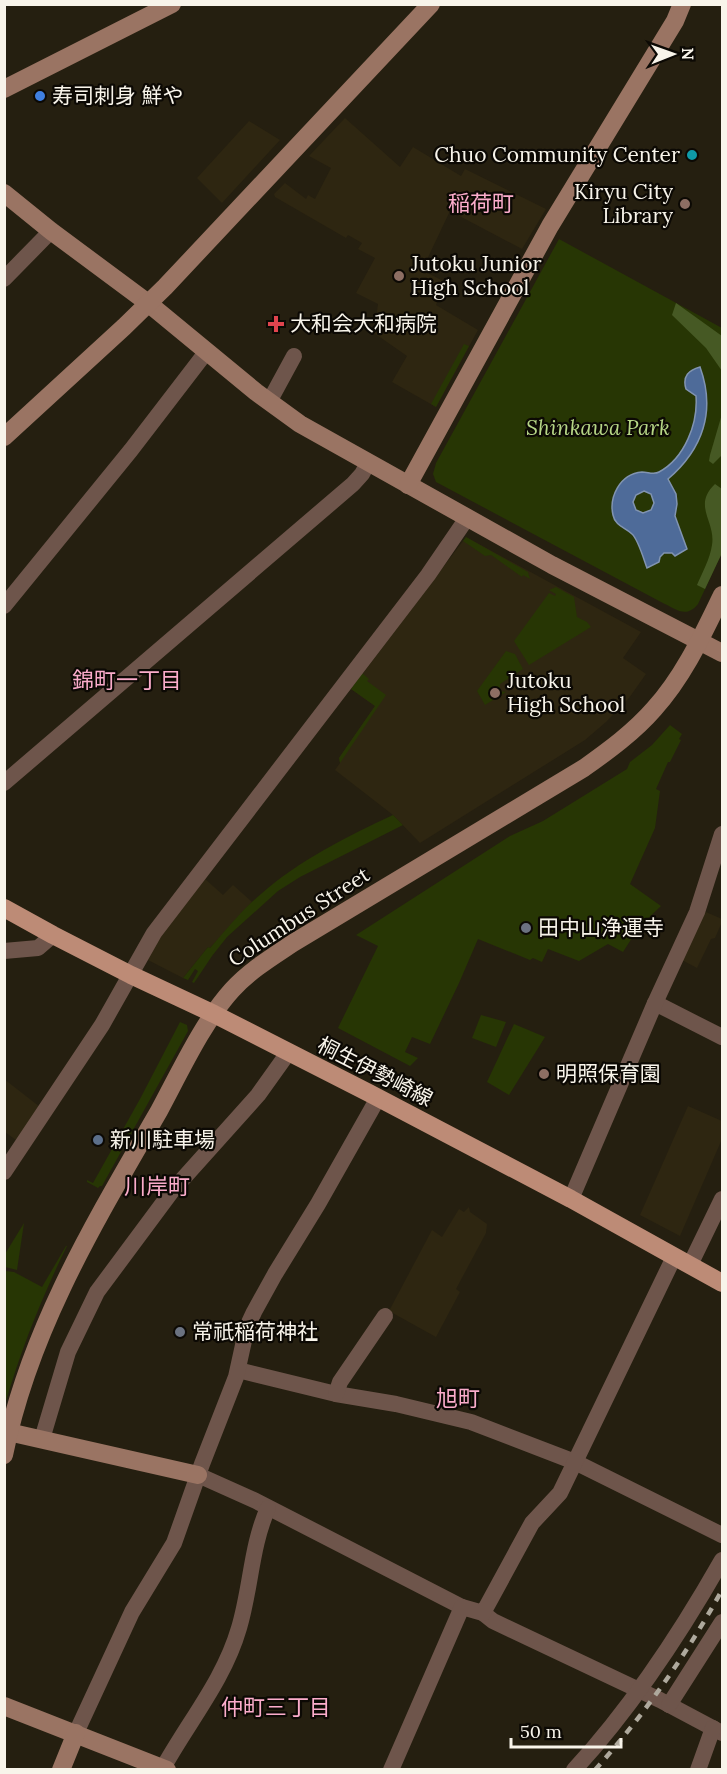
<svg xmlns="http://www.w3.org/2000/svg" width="727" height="1774" font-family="Lora,'Noto Sans JP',serif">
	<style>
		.built { fill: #2e2611 }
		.green { fill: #273604 }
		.forest { fill: #465924 }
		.water { fill: #4e6b99; stroke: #8194b1; stroke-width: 1.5; fill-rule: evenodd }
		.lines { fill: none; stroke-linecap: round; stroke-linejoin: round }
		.street { stroke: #6e554b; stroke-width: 16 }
		.secondary { stroke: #9a7463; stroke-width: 18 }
		.primary { stroke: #bd8b76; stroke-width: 18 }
		.rail { stroke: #aea99d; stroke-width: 4.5; stroke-dasharray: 8 8; stroke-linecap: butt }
		.shop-dot { fill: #3f7fe0; stroke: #0c0904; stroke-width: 2 }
		.culture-dot { fill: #0f9aa8; stroke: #0c0904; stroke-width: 2 }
		.education-dot { fill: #8d6e63; stroke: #0c0904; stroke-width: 2 }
		.health-dot { fill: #e0444e; stroke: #0c0904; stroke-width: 2 }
		.worship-dot { fill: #6b7280; stroke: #0c0904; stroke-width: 2 }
		.service-dot { fill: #5c6f8a; stroke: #0c0904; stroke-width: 2 }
		.labels { text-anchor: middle; stroke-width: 4.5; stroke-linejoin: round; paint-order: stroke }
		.poi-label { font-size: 21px; fill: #f8f4ea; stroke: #0c0904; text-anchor: start }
		.park-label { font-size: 21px; font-style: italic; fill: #b6d686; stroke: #0c0904 }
		.street-label { font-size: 21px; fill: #f8f4ea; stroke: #0c0904 }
		.neighbourhood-label { font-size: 22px; fill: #fbaccb; stroke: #0c0904 }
	</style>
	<rect width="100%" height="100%" fill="#251f10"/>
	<g class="built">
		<polygon points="345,118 400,167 413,147 461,176 465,169 546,209 522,249 450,211 422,270 445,282 436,305 478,330 436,407 392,382 407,356 374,333 378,304 356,293 375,258 358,249 362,243 348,235 346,238 275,197 274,194 285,183 306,199 308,195 315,199 331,168 309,156"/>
		<polygon points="249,121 280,140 222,203 197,178"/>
		<polygon points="466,537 641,632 623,658 646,674 629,698 606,722 585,740 420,843 393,815 335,770 340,763 339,758 375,706 351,689"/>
		<polygon points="205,879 223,895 233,885 252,902 210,948 208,947 183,978 146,959 155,943"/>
		<polygon points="706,912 722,919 722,922 715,938 711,939 697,968 680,959 702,914"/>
		<polygon points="4,1079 40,1107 16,1140 5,1132"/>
		<polygon points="688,1106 722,1121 722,1139 680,1236 640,1215"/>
		<polygon points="469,1207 470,1212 487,1224 486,1233 456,1289 460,1292 436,1337 389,1311 432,1230 442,1237 459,1209 464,1212"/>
	</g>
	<g class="green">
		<path d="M559 239 722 328V553L698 604C686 619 676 609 661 602L436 482 433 474 436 463Z"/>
		<polygon points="464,344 469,346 436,407 431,404"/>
		<polygon points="466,537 528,572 530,579 523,575 522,577 491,555 485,556 463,541"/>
		<polygon points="556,587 574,597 577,617 587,622 591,627 529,665 514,641 549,593 555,596 556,594 549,590"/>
		<polygon points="506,651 515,654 523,669 500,684 500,691 506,692 485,705 477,691"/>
		<polygon points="362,673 369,679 367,681 386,695 340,763 339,758 375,706 351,689"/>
		<polygon points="670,725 682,734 679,739 681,740 670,762 668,762 656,789 660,791 655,828 630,884 661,906 639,927 623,952 608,944 579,961 548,949 542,962 533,958 530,960 478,939 459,983 430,1044 412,1037 405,1052 418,1058 410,1066 338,1028 378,946 356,935 510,836 543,821 627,769 630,762 652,745"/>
		<path d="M393 815 403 825 300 877 278 891 227 937 212 956 194 983 192 982 198 971 195 969 188 980 183 978 208 947 210 948C226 930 242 910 261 894 298 861 348 836 393 815Z"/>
		<polygon points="481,1015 506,1022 496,1047 472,1038"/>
		<polygon points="180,1022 187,1025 188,1031 102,1186 100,1186 98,1188 87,1182 87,1180 93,1183 140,1099"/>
		<polygon points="514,1024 545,1037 509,1095 487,1082"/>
		<polygon points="24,1223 17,1270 5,1267 5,1254"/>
		<path d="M66 1246H67C41 1299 22 1347 5 1404V1271L14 1272 42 1287Z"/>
	</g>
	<g class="forest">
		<polygon points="676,303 722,336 722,371 706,348 672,315"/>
		<polygon points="722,414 722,455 713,464 709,461 710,455"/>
		<path d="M715 484 722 489V553L705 589 697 585C702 573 710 559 712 545 716 521 692 506 715 484Z"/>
	</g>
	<path class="water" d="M700 367C716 411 703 449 668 479L676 494 677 504 675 516 687 549 675 556 672 553H664L660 557 659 562 647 568C644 560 638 539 632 534 626 528 615 526 613 515 609 498 619 474 642 472 648 472 654 475 659 472 685 458 698 423 696 396L686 389C682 376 689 370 700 367ZM644 491 651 494 654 503 651 510 643 513 636 510 633 502 636 495Z"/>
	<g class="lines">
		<g class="street">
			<polyline points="4,279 51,231"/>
			<polyline points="269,402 294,356"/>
			<polyline points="4,606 131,450 207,351"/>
			<polyline points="4,783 353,484 362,474 368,463"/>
			<polyline points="4,951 38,948 53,935"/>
			<polyline points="655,1003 722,1037"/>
			<polyline points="4,1172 102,1025 154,933 428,575 467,518"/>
			<polyline points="571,1199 655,1003 697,912 722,834"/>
			<polyline points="690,1265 722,1199"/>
			<polyline points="238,1370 336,1394 396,1404 471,1422 575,1462 722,1535"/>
			<polyline points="336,1394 340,1382 385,1316"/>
			<polyline points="42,1439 68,1352 97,1292 172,1191 258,1095 288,1053"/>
			<polyline points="198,1475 256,1501 462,1607"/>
			<polyline points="483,1613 493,1621 660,1700 722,1733"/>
			<polyline points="669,1705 722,1622"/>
			<polyline points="76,1733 132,1612 174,1543 202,1464 236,1377 247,1327 254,1312 275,1274 318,1204 378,1098"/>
			<path d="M163 1768C189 1721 224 1680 239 1628 251 1588 251 1546 268 1508"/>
			<polyline points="391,1770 462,1607 483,1613 532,1523 560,1493 674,1257"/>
			<path d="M574 1770C632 1707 680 1634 722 1560"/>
			<polyline points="698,1770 713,1728"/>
		</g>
		<g class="secondary">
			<polyline points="4,89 172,4"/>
			<polyline points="4,193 51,231 148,303 256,392 300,424 552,565 722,653"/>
			<polyline points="4,437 124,327 165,287 431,4"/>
			<polyline points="408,485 550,226 675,21 682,4"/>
			<polyline points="4,1431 198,1475"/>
			<path d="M4 1455C29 1330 96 1220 159 1111 180 1072 203 1022 232 990 249 971 272 957 293 943L584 768C608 751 634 732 654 709 684 676 703 634 722 595"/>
			<polyline points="4,1706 167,1770"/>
			<polyline points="61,1770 76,1733"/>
		</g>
		<polyline class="primary" points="4,908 53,935 131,975 214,1014 369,1093 571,1199 722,1283"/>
		<path class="rail" d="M595 1770C644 1715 687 1654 722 1590"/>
	</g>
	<circle class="shop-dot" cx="40" cy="96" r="6"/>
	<circle class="culture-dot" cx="692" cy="155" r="6"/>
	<g class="education-dot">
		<circle cx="685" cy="204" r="6"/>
		<circle cx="399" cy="276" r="6"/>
		<circle cx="495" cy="693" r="6"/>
		<circle cx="544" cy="1074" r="6"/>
	</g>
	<path class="health-dot" d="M273 315h6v6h6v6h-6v6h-6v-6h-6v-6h6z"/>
	<g class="worship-dot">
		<circle cx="526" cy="928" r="6"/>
		<circle cx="180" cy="1332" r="6"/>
	</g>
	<circle class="service-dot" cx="98" cy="1140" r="6"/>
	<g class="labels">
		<g class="poi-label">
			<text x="52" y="103">寿司刺身 鮮や</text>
			<text x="680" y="162" text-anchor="end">Chuo Community Center</text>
			<text x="673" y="199" text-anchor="end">Kiryu City<tspan x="673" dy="24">Library</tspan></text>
			<text x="411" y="271">Jutoku Junior<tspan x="411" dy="24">High School</tspan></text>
			<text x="290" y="331">大和会大和病院</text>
			<text x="507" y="688">Jutoku<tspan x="507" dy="24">High School</tspan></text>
			<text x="538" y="935">田中山浄運寺</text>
			<text x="556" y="1081">明照保育園</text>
			<text x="110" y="1147">新川駐車場</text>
			<text x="192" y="1339">常祇稲荷神社</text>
		</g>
		<g class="park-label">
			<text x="598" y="435">Shinkawa Park</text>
		</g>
		<g class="street-label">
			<text transform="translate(299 917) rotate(-33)" y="7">Columbus Street</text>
			<text transform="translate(375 1072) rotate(27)" y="7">桐生伊勢崎線</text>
		</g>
		<g class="neighbourhood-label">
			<text x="481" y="211">稲荷町</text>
			<text x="127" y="688">錦町一丁目</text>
			<text x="157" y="1194">川岸町</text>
			<text x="458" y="1406">旭町</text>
			<text x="276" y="1715">仲町三丁目</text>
		</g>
	</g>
	<rect width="727" height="1774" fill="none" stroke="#f8f4ea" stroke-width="12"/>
	<g transform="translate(673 54) rotate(89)" stroke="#0c0904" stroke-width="4.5" paint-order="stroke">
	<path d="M0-4.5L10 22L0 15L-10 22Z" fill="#f8f4ea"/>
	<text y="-9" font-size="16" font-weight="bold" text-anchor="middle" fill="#f8f4ea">N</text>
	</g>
	<path d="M511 1738v9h110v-9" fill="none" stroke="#f8f4ea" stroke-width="3"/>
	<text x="520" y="1738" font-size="18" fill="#f8f4ea" stroke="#0c0904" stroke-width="4.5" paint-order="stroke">50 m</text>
</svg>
